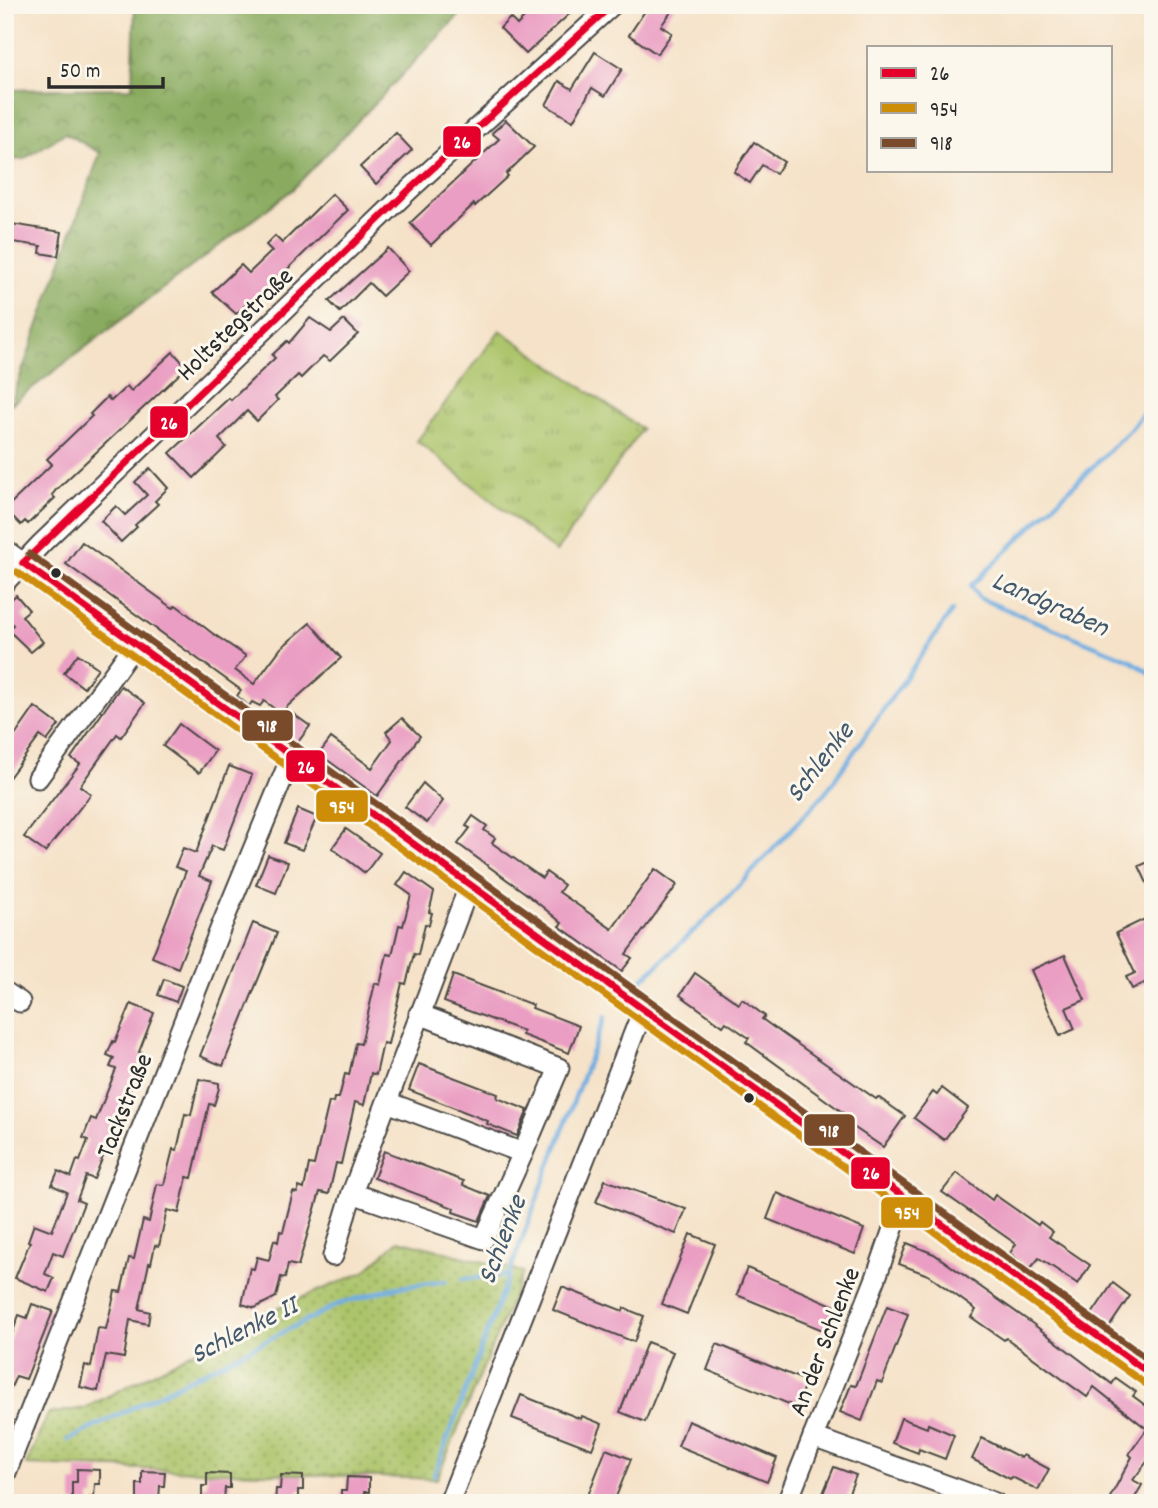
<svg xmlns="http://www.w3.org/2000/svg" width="1158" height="1508" font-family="Dekko,sans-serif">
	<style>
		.grass { fill: url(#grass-tufts); stroke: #6c784a; stroke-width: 2 }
		.forest { fill: url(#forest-crowns); stroke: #5a6a44; stroke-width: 2 }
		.park { fill: url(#park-dots); stroke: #6c784a; stroke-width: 2 }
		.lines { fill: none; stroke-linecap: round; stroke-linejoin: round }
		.stream { stroke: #6fade1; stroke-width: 4.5 }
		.building { fill: #ea9ec3 }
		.minor-casing { stroke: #494643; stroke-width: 23 }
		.minor { stroke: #fff; stroke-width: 19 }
		.bus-1-casing { stroke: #fbf7ec; stroke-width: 12 }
		.bus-2-casing { stroke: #fbf7ec; stroke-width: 12 }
		.bus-3-casing { stroke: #fbf7ec; stroke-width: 12 }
		.bus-1 { stroke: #e4002b; stroke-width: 7 }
		.bus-2 { stroke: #ce8d09; stroke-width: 7 }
		.bus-3 { stroke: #7a4b2a; stroke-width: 7 }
		.bus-dot { fill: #2b2b2b; stroke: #fbf7ec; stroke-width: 2.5 }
		.labels { text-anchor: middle; stroke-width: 6; stroke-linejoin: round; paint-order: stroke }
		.street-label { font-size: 26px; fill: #2b2b2b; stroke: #fbf7ec }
		.water-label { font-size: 28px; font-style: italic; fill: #43586b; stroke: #fbf7ec }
		.line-badge { stroke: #fbf7ec; stroke-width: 2.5 }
		.badge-label { font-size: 19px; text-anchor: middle; font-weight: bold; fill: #fff }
	</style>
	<defs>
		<pattern id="grass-tufts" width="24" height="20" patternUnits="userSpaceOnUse" patternTransform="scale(1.75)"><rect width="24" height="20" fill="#acc46a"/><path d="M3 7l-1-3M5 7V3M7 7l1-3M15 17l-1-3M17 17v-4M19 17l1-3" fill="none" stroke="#8c9f57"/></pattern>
		<pattern id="forest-crowns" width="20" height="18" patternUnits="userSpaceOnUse" patternTransform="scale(1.75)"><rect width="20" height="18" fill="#89aa5e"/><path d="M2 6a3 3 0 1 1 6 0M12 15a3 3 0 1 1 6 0" fill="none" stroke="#708b4e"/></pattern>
		<pattern id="park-dots" width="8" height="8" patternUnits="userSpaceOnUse" patternTransform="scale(1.75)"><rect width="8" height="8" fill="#acc46a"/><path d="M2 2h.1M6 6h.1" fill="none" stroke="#8c9f57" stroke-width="1.8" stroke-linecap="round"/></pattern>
	</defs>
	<rect width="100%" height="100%" fill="#fbf7ec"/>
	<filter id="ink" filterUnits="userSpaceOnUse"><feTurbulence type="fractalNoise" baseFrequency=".0143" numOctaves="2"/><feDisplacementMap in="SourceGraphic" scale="14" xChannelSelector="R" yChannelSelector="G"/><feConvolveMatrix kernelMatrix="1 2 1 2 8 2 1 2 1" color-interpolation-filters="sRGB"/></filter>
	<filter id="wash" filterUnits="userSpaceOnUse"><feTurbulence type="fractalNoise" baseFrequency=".00686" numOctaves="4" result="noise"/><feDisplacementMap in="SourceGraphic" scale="28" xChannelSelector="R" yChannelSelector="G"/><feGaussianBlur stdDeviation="1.57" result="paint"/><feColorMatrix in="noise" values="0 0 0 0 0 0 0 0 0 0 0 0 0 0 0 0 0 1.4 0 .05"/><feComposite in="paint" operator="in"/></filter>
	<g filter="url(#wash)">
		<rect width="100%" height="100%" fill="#f5e2c8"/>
		<polygon class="grass" points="500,330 642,429 556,552 417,441"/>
		<polygon class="forest" points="135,5 469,5 292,190 10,405 100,153 65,133 24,159 5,160 5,90 132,88"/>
		<polygon class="park" points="399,1240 523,1272 437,1479 26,1465 48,1414 85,1408 175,1362 241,1323 364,1272"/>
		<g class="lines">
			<g class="stream">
				<polyline points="1153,400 1130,430 971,586 979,598 1130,660 1153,675"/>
				<polyline points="641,981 724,902 826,792 952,611"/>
				<polyline points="462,1279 509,1275"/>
				<polyline points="68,1440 339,1304 393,1288 446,1281"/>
				<polyline points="434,1475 605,1017"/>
			</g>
		</g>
		<g id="blocks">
			<g class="building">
				<polygon points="537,5 579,5 526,54 500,28 510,18 517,25"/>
				<polygon points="649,5 676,5 661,26 672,33 657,54 629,35"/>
				<polygon points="595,52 622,69 605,96 592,88 573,121 546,105 559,81 572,89"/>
				<polygon points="506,120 534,147 506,174 508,176 475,206 474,204 431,245 410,223 499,139 492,133"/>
				<polygon points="396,133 412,150 376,184 360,167"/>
				<polygon points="754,142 784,162 776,174 762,165 750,183 734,172"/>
				<polygon points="332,194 348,210 253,303 250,301 236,314 212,292 241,265 249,273 272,251 266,245 275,236 282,243"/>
				<polygon points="5,223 62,232 58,256 40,253 41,246 5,241"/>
				<polygon points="388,248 409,271 382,296 369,283 340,312 329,301"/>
				<polygon points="310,318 331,332 344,320 358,334 330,361 323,356 301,378 298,375 275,397 278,400 257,421 247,411 219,439 226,447 194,478 170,453 229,398 231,400 275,358 272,355 287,341 289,343"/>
				<polygon points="173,352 187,367 56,490 52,495 55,498 28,524 25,521 21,525 5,509 52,464 47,459 92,416 90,414 107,397 111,401 127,386 131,391"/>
				<polygon points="150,468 168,488 155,501 158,504 135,525 137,527 121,542 101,521 116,506 125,515 147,495 135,482"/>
				<polygon points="82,542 173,608 176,605 212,633 246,656 235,670 254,684 281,648 310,623 341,658 280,713 264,701 260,706 252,702 249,706 237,696 241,690 66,564"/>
				<polygon points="16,595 29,610 22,616 43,642 31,652 8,630 13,625 5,616 5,605"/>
				<polygon points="78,654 98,668 84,688 64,673"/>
				<polygon points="121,686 145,703 121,737 117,734 80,786 91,794 45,852 24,837 80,764 71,758"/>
				<polygon points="35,707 59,725 47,741 40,736 5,783 5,750"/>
				<polygon points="292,713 310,726 298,742 280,729"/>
				<polygon points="402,718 420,736 377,796 319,754 331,738 372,768 392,740 386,732"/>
				<polygon points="179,724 215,751 199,773 163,746"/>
				<polygon points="229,766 252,775 223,850 212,846 199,876 212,881 178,968 152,957 186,871 175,867 183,848 196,853"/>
				<polygon points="423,783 443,801 427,823 405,807"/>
				<polygon points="298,809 317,817 302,850 284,843"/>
				<polygon points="473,816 487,826 484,830 495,838 492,843 542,878 546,872 564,885 559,892 612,929 655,869 677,885 626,954 632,958 622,971 559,926 562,923 528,895 458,844 470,828 466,826"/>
				<polygon points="346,829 380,853 365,873 332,848"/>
				<polygon points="268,855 288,862 276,893 256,885"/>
				<polygon points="1153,860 1153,896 1139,866"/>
				<polygon points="406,872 434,892 429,912 432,913 429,925 425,924 418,955 414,954 406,984 402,983 388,1044 383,1043 376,1075 371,1073 364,1105 355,1102 341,1164 336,1163 329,1194 320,1192 298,1266 288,1264 285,1278 281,1277 276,1297 255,1308 242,1304 250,1268 254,1269 257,1257 269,1260 274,1240 278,1242 280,1231 283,1232 293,1192 297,1193 299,1187 304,1189 309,1164 314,1165 329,1102 333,1103 334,1098 339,1098 345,1074 349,1075 356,1043 361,1044 375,983 380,985 387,954 392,955 399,925 403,926 411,895 397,885"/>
				<polygon points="1153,915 1153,979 1132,989 1126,977 1135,973 1116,933"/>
				<polygon points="253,923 277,933 223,1066 200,1056"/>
				<polygon points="1065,955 1085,1000 1066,1008 1075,1029 1060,1036 1031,970"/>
				<polygon points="695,973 739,1004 742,999 765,1016 762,1019 773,1027 876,1099 878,1097 905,1116 883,1147 846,1122 849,1117 746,1042 749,1038 726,1022 723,1026 680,995"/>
				<polygon points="453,975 533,1005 532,1008 579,1026 569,1053 522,1035 523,1031 444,1002"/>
				<polygon points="164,979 182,986 176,1002 158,995"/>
				<polygon points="131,1004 154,1013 139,1052 144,1054 94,1179 86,1176 77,1200 84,1203 63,1256 53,1252 45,1274 54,1278 48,1292 15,1278 30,1242 28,1241 34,1224 52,1231 67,1192 52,1185 58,1171 71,1177 77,1160 80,1161 88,1140 83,1138 91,1118 96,1120 116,1069 110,1067 114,1058 107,1055 113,1041 115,1042"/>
				<polygon points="419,1064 498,1094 497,1098 528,1110 517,1136 487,1124 488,1121 409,1090"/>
				<polygon points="199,1079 219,1083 219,1088 214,1105 209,1104 192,1178 187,1177 179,1213 167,1210 159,1246 155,1245 151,1264 149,1263 139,1309 150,1312 148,1324 130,1320 124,1358 106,1355 98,1391 80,1387 85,1365 91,1367 98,1328 106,1329 115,1291 121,1292 129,1258 134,1259 143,1220 149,1222 157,1184 164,1185 173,1149 177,1150 185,1114 191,1115"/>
				<polygon points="942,1088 968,1108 944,1140 914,1118 933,1092 937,1095"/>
				<polygon points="384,1151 464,1181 463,1185 490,1196 479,1221 453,1212 454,1208 374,1178"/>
				<polygon points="957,1173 992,1200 995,1195 1038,1225 1040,1222 1053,1232 1049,1237 1090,1265 1078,1284 1039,1258 1030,1269 1010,1253 1016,1244 942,1192"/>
				<polygon points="605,1180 686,1209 676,1234 596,1202"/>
				<polygon points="777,1193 864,1229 855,1254 767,1219"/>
				<polygon points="690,1234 715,1244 687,1314 662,1304"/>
				<polygon points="907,1243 934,1254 1033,1324 1112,1384 1116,1378 1136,1392 1133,1396 1153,1411 1153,1454 1133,1480 1142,1485 1132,1503 1107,1503 1132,1457 1129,1454 1147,1429 1094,1387 1087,1397 1006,1338 1004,1340 971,1317 976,1310 928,1275 899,1264"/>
				<polygon points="747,1268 835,1306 825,1331 737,1295"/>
				<polygon points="1113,1283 1130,1296 1109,1327 1092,1314"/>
				<polygon points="562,1287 623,1311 624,1308 644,1316 634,1342 553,1310"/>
				<polygon points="32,1304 53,1311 26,1379 16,1376 5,1401 5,1341 9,1342 19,1315 27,1318"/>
				<polygon points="887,1306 908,1314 882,1383 877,1381 862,1421 840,1412 851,1385 856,1386"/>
				<polygon points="647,1342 673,1352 645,1422 620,1412"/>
				<polygon points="717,1344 806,1381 796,1407 707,1370"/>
				<polygon points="521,1395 581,1419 582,1416 602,1424 592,1449 512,1418"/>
				<polygon points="901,1418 927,1428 928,1424 954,1435 945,1459 919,1449 918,1453 892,1443"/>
				<polygon points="688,1421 777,1458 767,1482 678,1446"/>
				<polygon points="982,1438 1021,1458 1023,1455 1049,1469 1038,1490 1012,1477 1010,1479 972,1459"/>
				<polygon points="606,1449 631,1459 616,1497 614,1503 585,1503"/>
				<polygon points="834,1467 856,1475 845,1503 819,1503"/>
				<polygon points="77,1469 100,1470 100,1484 95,1484 94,1497 90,1497 90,1503 72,1503 72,1482 77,1482"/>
				<polygon points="142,1471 165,1472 164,1486 160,1486 159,1499 155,1499 155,1503 137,1503 137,1484 142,1484"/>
				<polygon points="207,1473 230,1474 230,1488 225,1488 224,1501 202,1503 202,1486 207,1486"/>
				<polygon points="281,1475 303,1476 303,1490 298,1490 298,1503 275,1503 276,1489 280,1489"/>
				<polygon points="347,1477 369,1478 369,1492 364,1492 364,1503 341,1503 341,1491 346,1491"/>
			</g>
		</g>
	</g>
	<g filter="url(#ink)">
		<use href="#blocks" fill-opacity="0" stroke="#494643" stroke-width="2"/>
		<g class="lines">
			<defs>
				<g id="minor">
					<polyline points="5,550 1153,1376"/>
					<polyline points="5,582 41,544 409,190 612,5"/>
					<polyline points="38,778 136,643"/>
					<polyline points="5,992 20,1002"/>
					<polyline points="387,1102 523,1153 559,1068 419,1014"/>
					<polyline points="352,1193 484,1239 523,1153"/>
					<polyline points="333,1256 352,1193 470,884"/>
					<polyline points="813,1437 995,1503"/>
					<polyline points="5,1475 221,927 292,755"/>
					<polyline points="449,1503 643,1010"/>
					<polyline points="787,1503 876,1278 904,1197"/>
				</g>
			</defs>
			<use href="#minor" class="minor-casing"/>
			<use href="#minor" class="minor"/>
			<defs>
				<g id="bus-1">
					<polyline points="23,563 1153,1376"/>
					<polyline points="23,563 409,190 612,5"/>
				</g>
				<polyline id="bus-2" points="17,572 1147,1385"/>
				<polyline id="bus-3" points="29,554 1153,1363"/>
			</defs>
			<use href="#bus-1" class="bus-1-casing"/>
			<use href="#bus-2" class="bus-2-casing"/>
			<use href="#bus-3" class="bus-3-casing"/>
			<use href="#bus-1" class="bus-1"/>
			<use href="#bus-2" class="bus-2"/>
			<use href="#bus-3" class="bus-3"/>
		</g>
	</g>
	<g class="bus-dot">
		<circle cx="56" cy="573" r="6"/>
		<circle cx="749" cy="1098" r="6"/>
	</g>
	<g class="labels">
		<g class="street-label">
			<text transform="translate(234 323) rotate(-44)" y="9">Holtstegstraße</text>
			<text transform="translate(123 1105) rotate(-68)" y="9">Tackstraße</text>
			<text transform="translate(823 1341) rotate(-69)" y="9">An der Schlenke</text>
		</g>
		<g class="water-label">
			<text transform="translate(1051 602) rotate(24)" y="10">Landgraben</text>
			<text transform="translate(818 761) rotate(-52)" y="10">Schlenke</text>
			<text transform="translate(500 1239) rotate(-69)" y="10">Schlenke</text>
			<text transform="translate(243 1328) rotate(-27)" y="10">Schlenke II</text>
		</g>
	</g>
	<g class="line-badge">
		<rect x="442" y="125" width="40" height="33" rx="7" fill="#e4002b"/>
		<rect x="149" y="405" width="40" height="34" rx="7" fill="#e4002b"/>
		<rect x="241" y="709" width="53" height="33" rx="7" fill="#7a4b2a"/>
		<rect x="285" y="749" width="41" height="34" rx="7" fill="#e4002b"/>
		<rect x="315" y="789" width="54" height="34" rx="7" fill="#ce8d09"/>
		<rect x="803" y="1113" width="53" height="34" rx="7" fill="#7a4b2a"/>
		<rect x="850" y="1156" width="41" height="34" rx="7" fill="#e4002b"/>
		<rect x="880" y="1196" width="54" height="33" rx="7" fill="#ce8d09"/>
	</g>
	<g class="badge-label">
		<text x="462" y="148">26</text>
		<text x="169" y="429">26</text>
		<text x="267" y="732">918</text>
		<text x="306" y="773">26</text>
		<text x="342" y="813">954</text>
		<text x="829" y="1137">918</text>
		<text x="871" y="1179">26</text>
		<text x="907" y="1219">954</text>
	</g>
	<rect width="1158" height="1508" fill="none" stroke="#fbf7ec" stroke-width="28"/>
	<rect x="867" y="46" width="245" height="126" fill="#fbf7ec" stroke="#a8a59f" stroke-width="2"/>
	<rect x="881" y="68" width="35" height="10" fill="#e4002b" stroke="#a8a59f" stroke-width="2"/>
	<text x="930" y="80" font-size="21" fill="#2b2b2b">26</text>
	<rect x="881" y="103" width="35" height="10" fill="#ce8d09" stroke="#a8a59f" stroke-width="2"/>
	<text x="930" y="116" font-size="21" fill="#2b2b2b">954</text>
	<rect x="881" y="138" width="35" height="10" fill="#7a4b2a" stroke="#a8a59f" stroke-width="2"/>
	<text x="930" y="150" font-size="21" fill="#2b2b2b">918</text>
	<path d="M49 77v10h114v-10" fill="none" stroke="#2b2b2b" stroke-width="3.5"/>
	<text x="60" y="77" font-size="21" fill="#2b2b2b" stroke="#fbf7ec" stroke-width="5" paint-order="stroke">50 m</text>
</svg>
